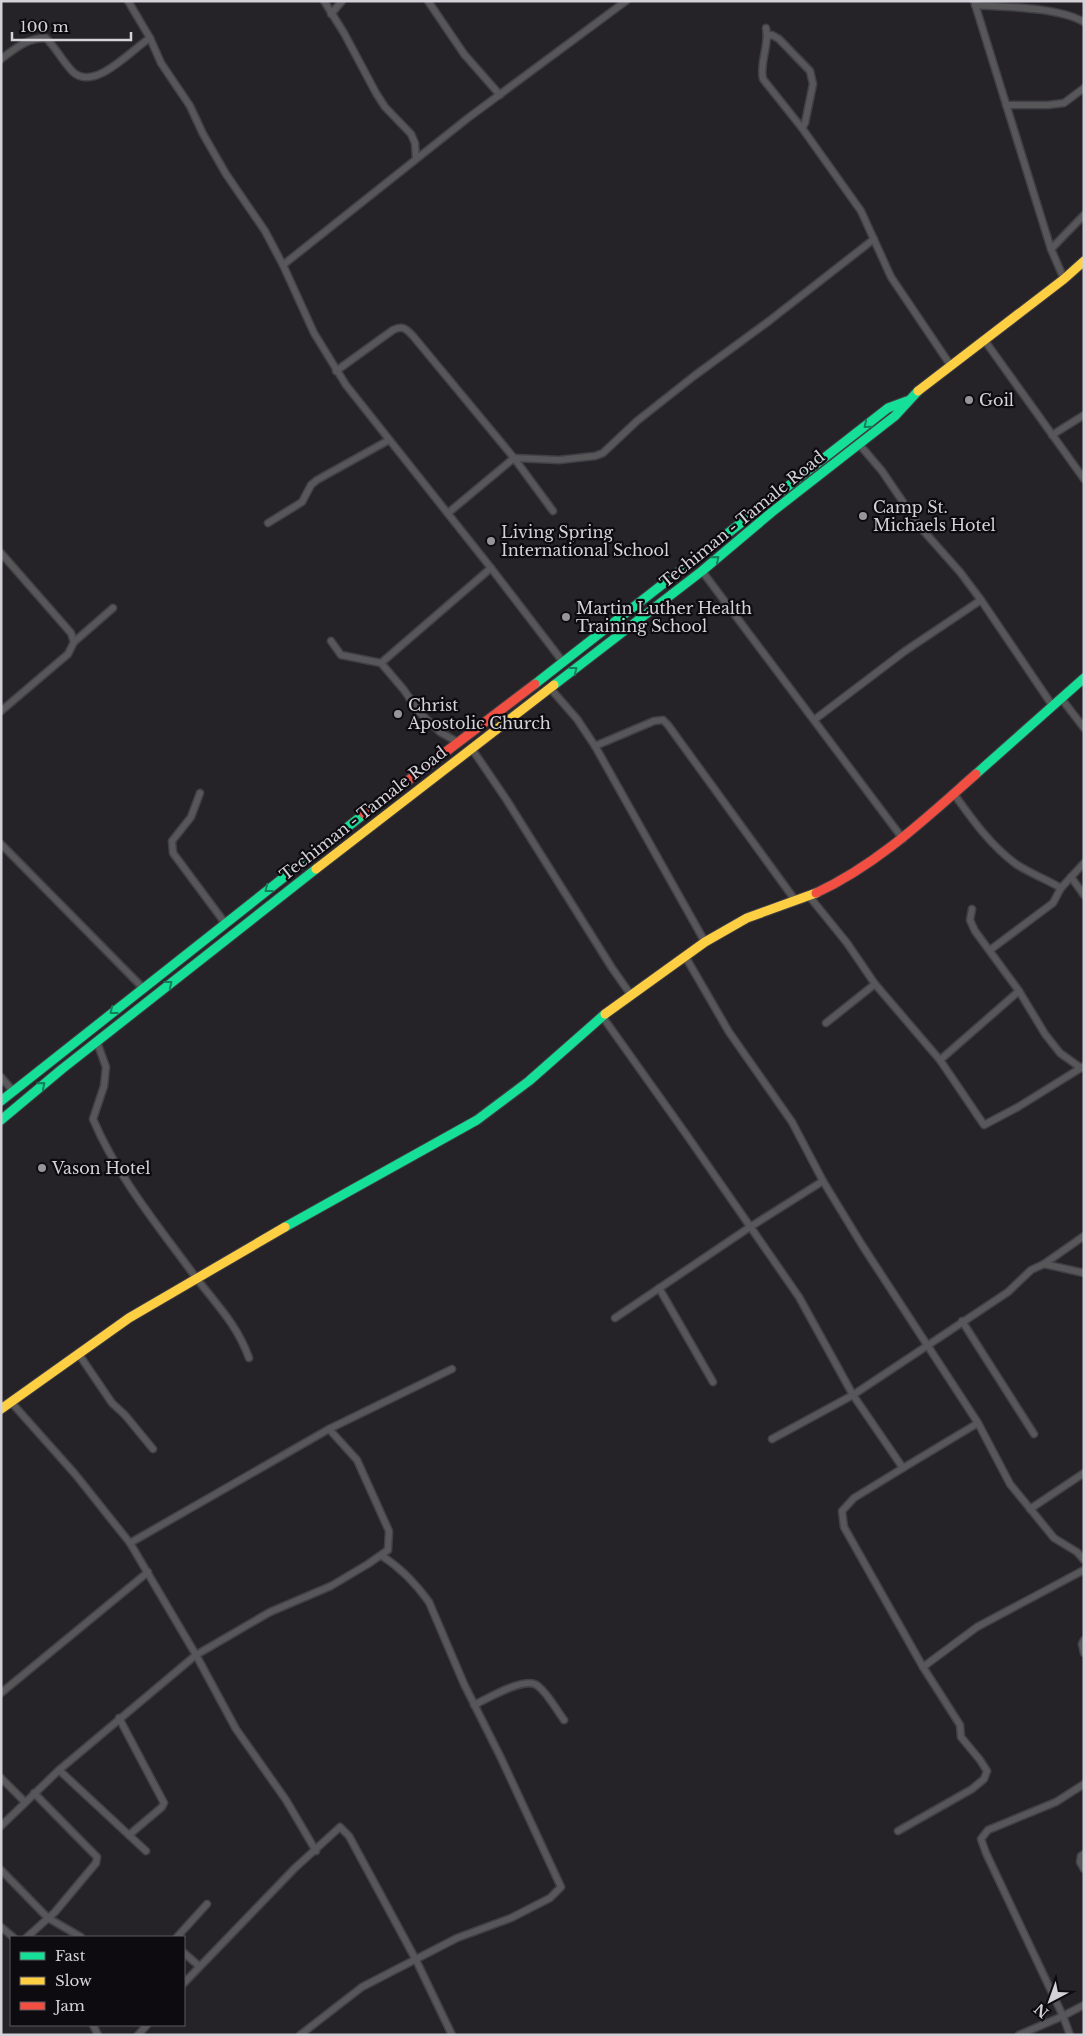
<svg xmlns="http://www.w3.org/2000/svg" width="1085" height="2036" font-family="'Libre Baskerville',serif">
	<style>
		.lines { fill: none; stroke-linecap: round; stroke-linejoin: round }
		.street-casing { stroke: #414045; stroke-width: 9 }
		.fast-casing { stroke: #414045; stroke-width: 11 }
		.slow-casing { stroke: #414045; stroke-width: 11 }
		.jam-casing { stroke: #414045; stroke-width: 11 }
		.street { stroke: #575659; stroke-width: 6 }
		.fast { stroke: #16e098; stroke-width: 9 }
		.slow { stroke: #ffcf43; stroke-width: 9 }
		.jam { stroke: #f24e42; stroke-width: 9 }
		.oneway { stroke: #12805b }
		.poi-dot { fill: #97959a; stroke: #0d0b10; stroke-width: 2 }
		.labels { text-anchor: middle; stroke-width: 4.5; stroke-linejoin: round; paint-order: stroke }
		.poi-label { font-size: 16px; fill: #d4d2d8; stroke: #0d0b10; text-anchor: start }
		.street-label { font-size: 16px; fill: #d4d2d8; stroke: #0d0b10 }
	</style>
	<rect width="100%" height="100%" fill="#252328"/>
	<g class="lines">
		<defs>
			<g id="street">
				<polyline points="128,1 150,38 161,63 190,106 203,134 226,174 265,231 283,265"/>
				<polyline points="324,1 344,33 376,93 385,107 411,134 415,143 416,158"/>
				<polyline points="428,1 464,54 500,95"/>
				<polyline points="974,1 1051,249 1064,279"/>
				<path d="M975 5C1005 7 1058 7 1084 22"/>
				<polyline points="331,14 342,1"/>
				<path d="M766 28C770 45 759 62 763 79L802 128 861 211 891 277 951 366"/>
				<polyline points="768,36 772,35 779,39 810,71 813,84 805,123 802,128"/>
				<path d="M1 59C16 48 27 38 46 38 56 48 63 62 73 72 95 92 132 49 150 38"/>
				<polyline points="1006,105 1048,105 1064,103 1084,88"/>
				<polyline points="1051,249 1084,215"/>
				<polyline points="985,341 1084,479"/>
				<path d="M336 371 393 330C403 325 406 329 413 336L514 458 553 511"/>
				<polyline points="1052,435 1084,415"/>
				<polyline points="859,444 882,471 920,527 960,572 981,600 1052,705"/>
				<polyline points="448,513 514,458 559,460 595,456 603,453 637,421 694,376 769,321 874,239"/>
				<polyline points="268,523 302,502 311,485 317,480 389,440"/>
				<polyline points="1,553 71,633 74,642 68,654 1,711"/>
				<polyline points="702,571 903,839"/>
				<polyline points="331,641 341,655 381,663 404,690 419,712 440,732 459,743"/>
				<polyline points="74,642 113,608"/>
				<polyline points="563,662 491,568 346,385 314,333 283,265 468,118 626,1"/>
				<polyline points="381,663 491,568"/>
				<polyline points="550,688 577,719 595,746 705,942"/>
				<polyline points="1061,698 1084,728"/>
				<polyline points="814,720 905,651 981,600"/>
				<polyline points="595,746 654,721 663,720 668,725 795,900"/>
				<polyline points="472,749 506,799 612,968 631,995"/>
				<polyline points="200,793 191,817 172,841 173,853 225,923"/>
				<path d="M954 794C972 819 990 845 1016 864 1029 873 1046 879 1061 888"/>
				<polyline points="1,844 143,988"/>
				<polyline points="1071,877 1084,895"/>
				<polyline points="809,896 847,943 875,984 940,1060 984,1125 1018,1107 1084,1066"/>
				<polyline points="972,909 970,920 975,931 1019,991 1045,1034 1060,1053 1081,1068"/>
				<polyline points="990,950 1053,903 1061,888 1084,863"/>
				<polyline points="685,956 729,1032 792,1122 823,1181 862,1245 978,1423 1010,1484 1054,1538 1077,1552 1084,1560"/>
				<polyline points="602,1016 686,1134 799,1297 853,1395 903,1468 978,1423"/>
				<polyline points="826,1023 875,984"/>
				<path d="M97 1042 106 1067 104 1086 93 1119C117 1176 158 1226 194 1275 215 1303 237 1324 249 1358"/>
				<polyline points="940,1060 1019,991"/>
				<polyline points="1,1077 13,1091"/>
				<polyline points="1044,1264 1084,1273"/>
				<polyline points="659,1288 713,1382"/>
				<polyline points="615,1318 750,1227 823,1181"/>
				<polyline points="962,1321 1034,1434"/>
				<polyline points="78,1353 112,1403 125,1415 153,1449"/>
				<polyline points="11,1402 75,1474 130,1543 196,1655 236,1729 286,1800 316,1851"/>
				<polyline points="772,1439 853,1395 1008,1292 1031,1270 1044,1264 1084,1236"/>
				<polyline points="1030,1509 1084,1473"/>
				<polyline points="130,1543 329,1429 452,1369"/>
				<polyline points="1084,1640 1082,1644 1084,1653"/>
				<polyline points="923,1667 977,1627 1084,1570"/>
				<polyline points="1,1693 148,1572"/>
				<path d="M474 1705C487 1699 526 1675 538 1686 548 1694 556 1709 564 1720"/>
				<polyline points="119,1718 164,1803 162,1807 129,1835"/>
				<polyline points="59,1770 146,1851"/>
				<polyline points="1,1778 25,1802"/>
				<polyline points="1,1826 59,1770 196,1655 270,1612 331,1586 368,1564 388,1550 389,1531 357,1460 329,1429"/>
				<polyline points="898,1831 972,1789 984,1779 987,1771 980,1760 961,1737 960,1725 923,1667 844,1527 842,1511 854,1498 903,1468"/>
				<polyline points="1084,1854 1081,1856 1080,1862 1084,1869"/>
				<polyline points="1,1870 48,1918 81,1937"/>
				<polyline points="1,1927 13,1937"/>
				<polyline points="27,1937 55,1912 96,1863 97,1857 34,1793"/>
				<polyline points="177,1937 207,1904"/>
				<polyline points="184,1953 199,1966"/>
				<polyline points="184,1983 295,1868 340,1827 349,1836 416,1960 452,2035"/>
				<polyline points="93,2025 98,2035"/>
				<polyline points="138,2035 147,2025"/>
				<path d="M300 2035 362 1987 457 1938 511 1918 550 1898 561 1887 501 1758 464 1684 429 1602C416 1584 401 1568 382 1556"/>
				<polyline points="1019,2035 1063,2016 1084,2005"/>
				<polyline points="1070,2035 1063,2016 986,1853 981,1839 988,1830 1056,1802 1084,1784"/>
			</g>
			<g id="fast">
				<polyline points="535,684 888,408 907,401"/>
				<polyline points="554,685 702,571 772,512 895,416 918,391"/>
				<polyline points="976,774 1084,678"/>
				<polyline points="1,1101 364,814"/>
				<polyline points="1,1120 62,1069 316,869"/>
				<polyline points="285,1227 477,1120 529,1081 605,1014"/>
			</g>
			<g id="slow">
				<polyline points="918,391 1064,279 1084,261"/>
				<polyline points="316,869 554,685"/>
				<polyline points="605,1014 705,942 747,918 816,893"/>
				<polyline points="1,1409 129,1318 285,1227"/>
			</g>
			<g id="jam">
				<polyline points="364,814 535,684"/>
				<path d="M816 893C878 864 926 818 976 774"/>
			</g>
		</defs>
		<use href="#street" class="street-casing"/>
		<use href="#fast" class="fast-casing"/>
		<use href="#slow" class="slow-casing"/>
		<use href="#jam" class="jam-casing"/>
		<use href="#street" class="street"/>
		<use href="#fast" class="fast"/>
		<use href="#slow" class="slow"/>
		<use href="#jam" class="jam"/>
	</g>
	<defs><path id="oneway-chevron" d="M-2-3.5L2.5 0L-2 3.5" fill="none" stroke-width="1.6" stroke-linecap="round" stroke-linejoin="round" transform="scale(1.25)"/></defs>
	<g class="oneway">
		<use href="#oneway-chevron" transform="translate(867 425) rotate(141)"/>
		<use href="#oneway-chevron" transform="translate(716 559) rotate(-40)"/>
		<use href="#oneway-chevron" transform="translate(574 670) rotate(-38)"/>
		<use href="#oneway-chevron" transform="translate(268 889) rotate(142)"/>
		<use href="#oneway-chevron" transform="translate(169 984) rotate(-38)"/>
		<use href="#oneway-chevron" transform="translate(113 1011) rotate(142)"/>
		<use href="#oneway-chevron" transform="translate(42 1085) rotate(-40)"/>
	</g>
	<g class="poi-dot">
		<circle cx="969" cy="400" r="5"/>
		<circle cx="863" cy="516" r="5"/>
		<circle cx="491" cy="541" r="5"/>
		<circle cx="566" cy="617" r="5"/>
		<circle cx="398" cy="714" r="5"/>
		<circle cx="42" cy="1168" r="5"/>
	</g>
	<g class="labels">
		<g class="poi-label">
			<text x="979" y="406">Goil</text>
			<text x="873" y="513">Camp St.<tspan x="873" dy="18">Michaels Hotel</tspan></text>
			<text x="501" y="538">Living Spring<tspan x="501" dy="18">International School</tspan></text>
			<text x="576" y="614">Martin Luther Health<tspan x="576" dy="18">Training School</tspan></text>
			<text x="408" y="711">Christ<tspan x="408" dy="18">Apostolic Church</tspan></text>
			<text x="52" y="1174">Vason Hotel</text>
		</g>
		<g class="street-label">
			<text transform="translate(742 519) rotate(-39)" y="6">Techiman - Tamale Road</text>
			<text transform="translate(363 813) rotate(-38)" y="6">Techiman - Tamale Road</text>
		</g>
	</g>
	<rect width="1085" height="2036" fill="none" stroke="#d4d2d8" stroke-width="5"/>
	<rect x="10" y="1936" width="175" height="90" fill="#0d0b10" stroke="#5d5b60"/>
	<rect x="20" y="1952" width="25" height="8" fill="#16e098" stroke="#5d5b60"/>
	<text x="55" y="1961" font-size="15" fill="#d4d2d8">Fast</text>
	<rect x="20" y="1977" width="25" height="8" fill="#ffcf43" stroke="#5d5b60"/>
	<text x="55" y="1986" font-size="15" fill="#d4d2d8">Slow</text>
	<rect x="20" y="2002" width="25" height="8" fill="#f24e42" stroke="#5d5b60"/>
	<text x="55" y="2011" font-size="15" fill="#d4d2d8">Jam</text>
	<g transform="translate(1050 2001) rotate(221)" stroke="#0d0b10" stroke-width="4" paint-order="stroke">
	<path d="M0-4L9 19L0 12L-9 19Z" fill="#d4d2d8"/>
	<text y="-8" font-size="14" font-weight="bold" text-anchor="middle" fill="#d4d2d8">N</text>
	</g>
	<path d="M12 32v8h119v-8" fill="none" stroke="#d4d2d8" stroke-width="2.5"/>
	<text x="20" y="32" font-size="15" fill="#d4d2d8" stroke="#0d0b10" stroke-width="4" paint-order="stroke">100 m</text>
</svg>
